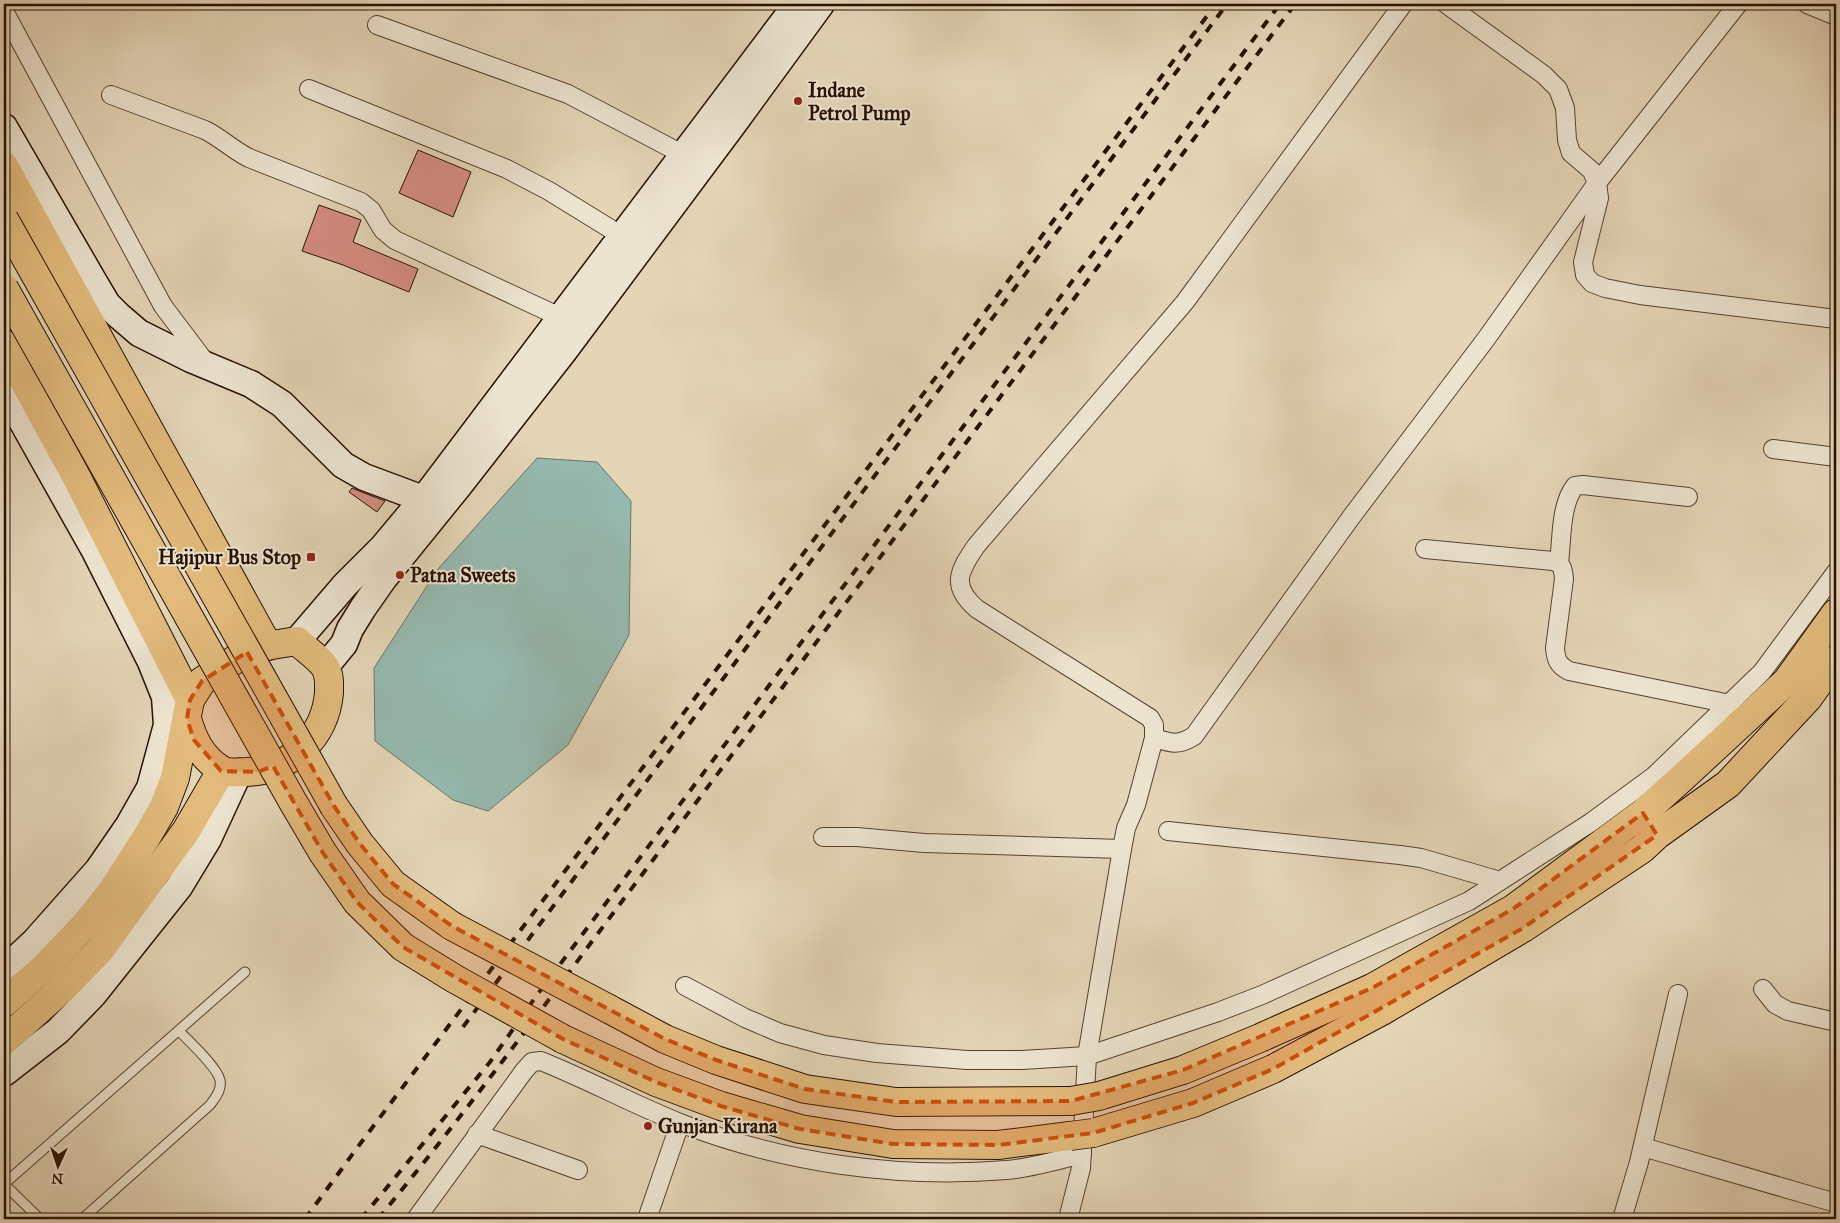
<svg xmlns="http://www.w3.org/2000/svg" width="1840" height="1223" font-family="'IM FELL Great Primer',serif">
	<style>
		.water { fill: #95b9af; stroke: #697569 }
		.building { fill: #d68c82; stroke: #261000 }
		.lines { fill: none; stroke-linecap: round; stroke-linejoin: round }
		.lane-casing { stroke: #56412e; stroke-width: 11 }
		.street-casing { stroke: #56412e; stroke-width: 20 }
		.secondary-casing { stroke: #261000; stroke-width: 29 }
		.highway-casing { stroke: #261000; stroke-width: 30 }
		.lane { stroke: #ede4d0; stroke-width: 9 }
		.street { stroke: #ede4d0; stroke-width: 18 }
		.secondary { stroke: #ede4d0; stroke-width: 26 }
		.highway { stroke: #e2ba7c; stroke-width: 28 }
		.rail { stroke: #261000; stroke-width: 4; stroke-dasharray: 9 9; stroke-linecap: butt }
		.highway-bridge-casing { stroke: #261000; stroke-width: 30; stroke-linecap: butt }
		.highway-bridge { stroke: #e2ba7c; stroke-width: 28 }
		.marked { fill: #cb4e0a; fill-opacity: 0.2; stroke: #cb4e0a; stroke-width: 4; stroke-dasharray: 10 6; stroke-linejoin: round }
		.poi-dot { fill: #8f2418; stroke: #ede4d0; stroke-width: 2 }
		.labels { text-anchor: middle; stroke-width: 4; stroke-linejoin: round; paint-order: stroke }
		.poi-label { font-size: 20px; font-weight: bold; fill: #261000; stroke: #ede4d0; text-anchor: start }
	</style>
	<rect width="100%" height="100%" fill="#e4d5b7"/>
	<filter id="stains"><feTurbulence type="fractalNoise" baseFrequency=".004" numOctaves="4"/><feColorMatrix values="0 0 0 0 .2 0 0 0 0 .09 0 0 0 0 .02 0 0 0 .5 -.17"/></filter>
	<radialGradient id="worn" r=".72"><stop offset=".6" stop-color="#630" stop-opacity="0"/><stop offset="1" stop-color="#630" stop-opacity=".3"/></radialGradient>
	<polygon class="water" points="537,458 597,462 631,501 629,635 568,745 488,811 453,800 375,741 374,668 438,569"/>
	<g class="building">
		<polygon points="418,150 471,172 453,217 399,193"/>
		<polygon points="319,205 361,220 353,242 418,269 409,292 343,265 302,251"/>
		<polygon points="352,488 359,491 385,501 377,512 349,492"/>
	</g>
	<g class="lines">
		<defs>
			<g id="lane">
				<polyline points="40,1219 4,1184 245,972"/>
				<path d="M82 1219 210 1105C215 1098 222 1090 220 1080 217 1067 189 1041 179 1031"/>
			</g>
			<g id="street">
				<polyline points="1446,4 1544,75 1558,89 1565,108 1567,140 1571,153 1592,171 1597,183 1599,198 1583,262 1585,275 1592,283 1605,288 1640,295 1836,319"/>
				<polyline points="1807,4 1836,16"/>
				<polyline points="4,11 163,306 206,363"/>
				<polyline points="377,25 568,94 684,155"/>
				<polyline points="309,89 507,169 549,191 622,236"/>
				<path d="M111 95 205 130C221 138 233 150 249 158L361 202 371 210 383 230 395 240 560 317"/>
				<polyline points="1773,449 1836,457"/>
				<path d="M1425 549 1553 561C1563 564 1563 570 1564 579L1555 648C1556 660 1558 665 1569 671L1730 704"/>
				<path d="M1559 563C1562 540 1560 505 1575 486L1583 485 1688 497"/>
				<path d="M1154 738C1171 743 1178 746 1194 736L1352 516 1486 339 1597 183 1738 4"/>
				<polyline points="1168,831 1400,855 1421,858 1500,881"/>
				<polyline points="823,837 857,837 924,843 1122,849"/>
				<polyline points="685,986 745,1018 780,1033 824,1045 877,1053 967,1060 1022,1060 1087,1056 1218,1012 1262,995 1469,901 1590,823 1654,776 1762,672 1836,572"/>
				<polyline points="1763,989 1775,1004 1788,1011 1836,1022"/>
				<polyline points="477,1134 578,1170"/>
				<polyline points="1643,1147 1836,1203"/>
				<path d="M416 1219 524 1071 532 1062 541 1061C588 1080 633 1104 680 1123 783 1163 897 1179 1007 1170 1032 1168 1058 1160 1082 1154"/>
				<polyline points="647,1219 680,1123"/>
				<path d="M1068 1219 1081 1168 1087 1056 1122 849 1126 828 1136 805 1154 738V725L1150 718 977 609C950 586 959 571 976 546L1185 302 1403 4"/>
				<polyline points="1622,1219 1639,1162 1678,994"/>
			</g>
			<g id="secondary">
				<polyline points="4,127 94,282 107,304 118,315 139,333 191,359 251,384 282,404 343,465 364,477 423,499"/>
				<polyline points="4,389 95,551 151,662 165,697 167,725 150,788 129,825 98,870 35,941 4,970"/>
				<polyline points="297,641 345,585 382,548 429,492 797,4"/>
				<polyline points="325,667 344,644 350,629 363,608 384,578 457,488 564,351 737,119 821,4"/>
				<polyline points="4,1073 58,1031 93,995 179,887 208,839 239,772"/>
			</g>
			<g id="highway">
				<polyline points="4,166 268,646"/>
				<polyline points="4,344 78,480 190,700"/>
				<polyline points="334,806 360,844 393,884 452,926"/>
				<path d="M4 1003 46 966 86 924 114 888 146 838 164 807 175 778 190 700 202 681 253 648 297 641C304 648 320 659 325 667 330 675 329 685 329 693 325 737 290 771 246 772 238 772 226 774 220 769 201 757 193 739 187 719"/>
				<polyline points="609,1009 665,1039 716,1060 805,1089 896,1102 1071,1101"/>
				<polyline points="563,1039 656,1082 721,1106 800,1129 893,1144 998,1145 1070,1136"/>
				<polyline points="4,1041 64,987 100,950 186,831 221,771"/>
				<polyline points="1099,1096 1183,1070 1260,1038 1372,988 1513,909 1643,813 1683,777 1787,681 1836,613"/>
				<polyline points="1093,1133 1193,1103 1273,1069 1382,1011 1523,928 1642,849 1657,835 1728,784 1808,698 1836,659"/>
			</g>
		</defs>
		<use href="#lane" class="lane-casing"/>
		<use href="#street" class="street-casing"/>
		<use href="#secondary" class="secondary-casing"/>
		<use href="#highway" class="highway-casing"/>
		<use href="#lane" class="lane"/>
		<use href="#street" class="street"/>
		<use href="#secondary" class="secondary"/>
		<use href="#highway" class="highway"/>
		<g class="rail">
			<polyline points="463,1027 1227,4"/>
			<polyline points="305,1219 360,1144 1216,4"/>
			<polyline points="361,1219 490,1062 537,995 1280,4"/>
			<path d="M378 1219C453 1128 523 1035 593 940L1295 4"/>
		</g>
		<defs>
			<g id="highway-bridge">
				<polyline points="4,219 334,806"/>
				<polyline points="4,288 293,802 323,853 357,902 403,947 455,979 563,1039"/>
				<polyline points="452,926 609,1009"/>
				<polyline points="1071,1101 1099,1096"/>
				<polyline points="1070,1136 1093,1133"/>
			</g>
		</defs>
		<use href="#highway-bridge" class="highway-bridge-casing"/>
		<use href="#highway-bridge" class="highway-bridge"/>
	</g>
	<path class="marked" d="M247 652 334 806 360 844 393 884 452 926 665 1039 716 1060 805 1089 896 1102 1071 1101 1183 1070 1372 988 1513 909 1643 813 1657 835 1523 928 1273 1069 1193 1103 1093 1133 998 1145 893 1144 800 1129 721 1106 656 1082 563 1039 403 947 357 902 323 853 273 766 258 772 221 771 194 740 187 719 190 700 202 681Z"/>
	<g class="poi-dot">
		<circle cx="798" cy="101" r="5"/>
		<rect x="306" y="552" width="10" height="10" rx="2.5"/>
		<circle cx="400" cy="575" r="5"/>
		<circle cx="648" cy="1126" r="5"/>
	</g>
	<g class="labels">
		<g class="poi-label">
			<text x="808" y="97">Indane<tspan x="808" dy="23">Petrol Pump</tspan></text>
			<text x="301" y="564" text-anchor="end">Hajipur Bus Stop</text>
			<text x="410" y="582">Patna Sweets</text>
			<text x="658" y="1133">Gunjan Kirana</text>
		</g>
	</g>
	<rect width="1840" height="1223" fill="none" stroke="#e4d5b7" stroke-width="20"/>
	<rect x="5" y="5" width="1830" height="1213" fill="none" stroke="#261000" stroke-width="2.5"/>
	<rect x="10" y="10" width="1820" height="1203" fill="none" stroke="#261000"/>
	<g transform="translate(58 1166) rotate(183)" stroke="#ede4d0" stroke-width="4" paint-order="stroke">
	<path d="M0-4L9 19L0 12L-9 19Z" fill="#261000"/>
	<text y="-8" font-size="14" font-weight="bold" text-anchor="middle" fill="#261000">N</text>
	</g>
	<rect width="100%" height="100%" filter="url(#stains)"/>
	<rect width="100%" height="100%" fill="url(#worn)"/>
</svg>
